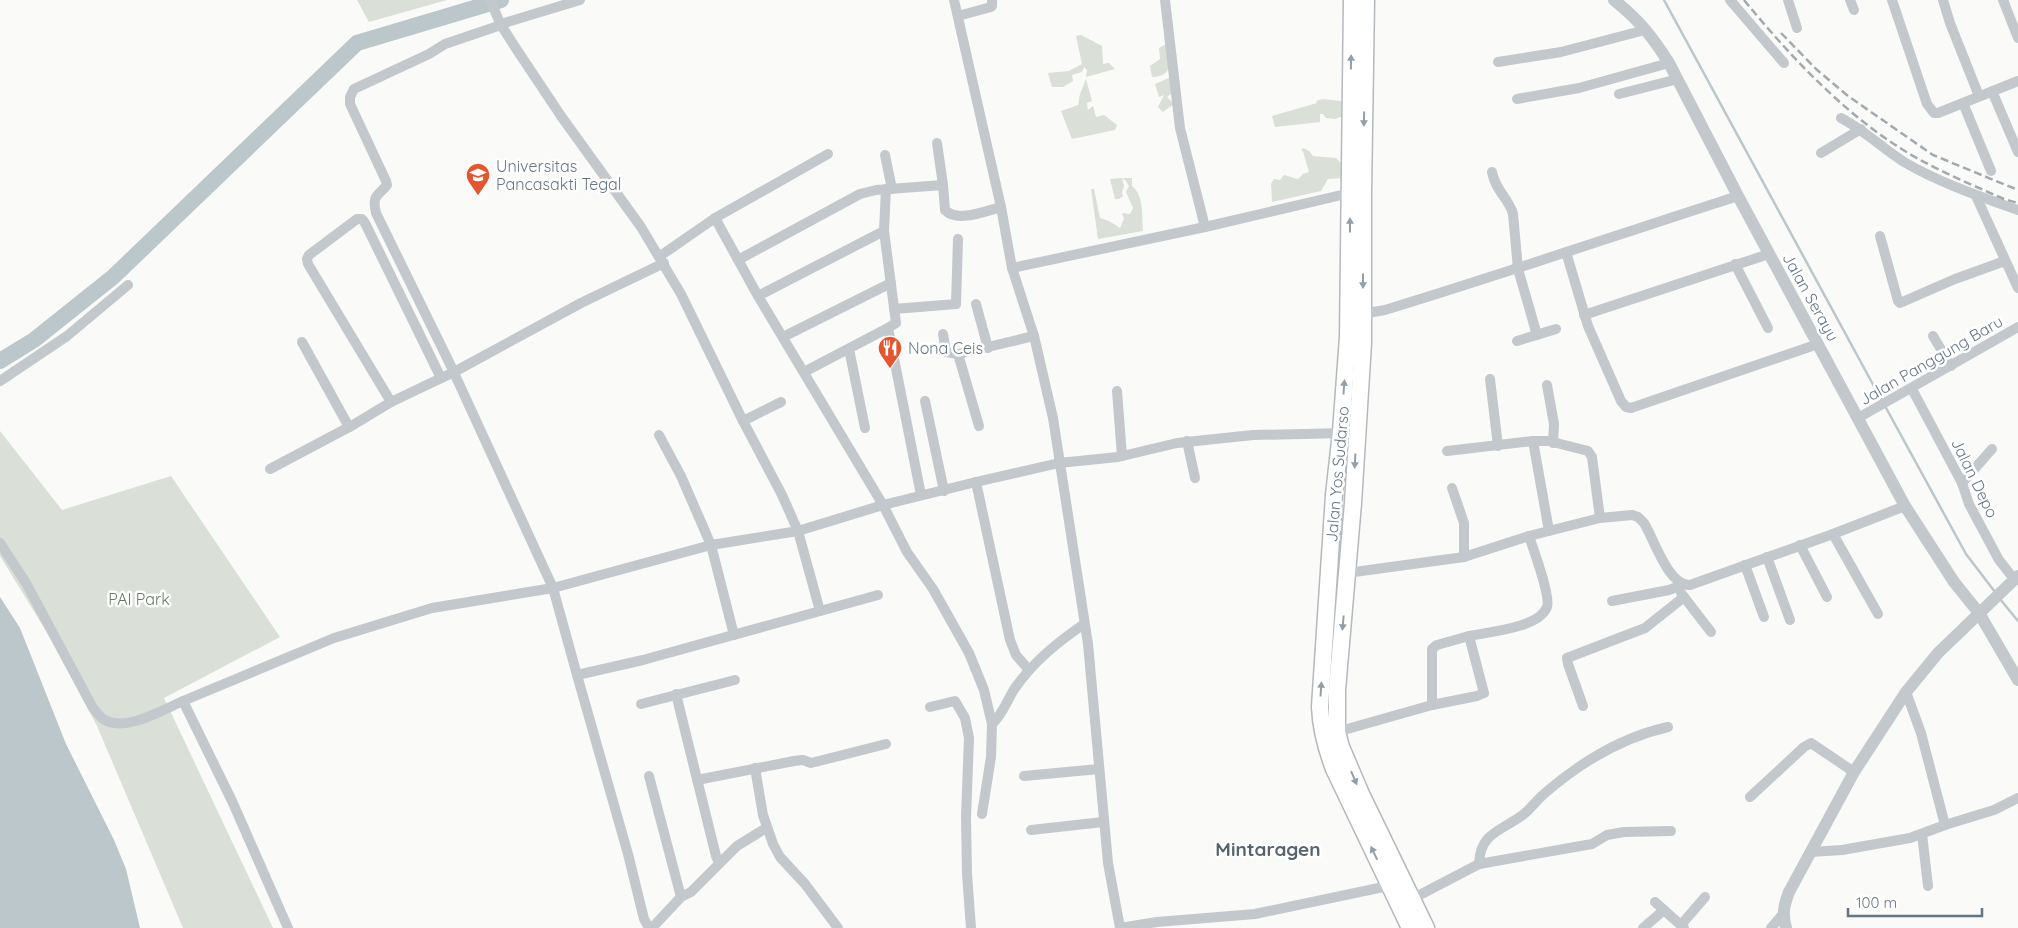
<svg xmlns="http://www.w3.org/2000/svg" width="2018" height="928" font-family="Quicksand,sans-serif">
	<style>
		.green { fill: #dadfd7 }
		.water { fill: #bbc7cb }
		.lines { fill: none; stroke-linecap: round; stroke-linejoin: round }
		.stream { stroke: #bbc7cb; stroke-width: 2.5 }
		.river { stroke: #bbc7cb; stroke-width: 16 }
		.trunk-casing { stroke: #b4b9bd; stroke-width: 19 }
		.minor { stroke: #c3c8cc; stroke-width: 10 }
		.tertiary { stroke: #c3c8cc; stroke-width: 12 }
		.trunk { stroke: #fff; stroke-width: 16 }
		.rail { stroke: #a2aab0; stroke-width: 2.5; stroke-dasharray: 8 4; stroke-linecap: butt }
		.oneway { fill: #939fa8 }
		.labels { text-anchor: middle; stroke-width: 5; stroke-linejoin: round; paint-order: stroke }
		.poi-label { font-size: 16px; fill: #657683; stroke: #fff; text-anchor: start }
		.street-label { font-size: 16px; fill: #657683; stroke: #fff }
		.park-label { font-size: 16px; fill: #687a64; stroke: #fff }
		.quarter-label { font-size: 19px; font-weight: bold; fill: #57646e; stroke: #fff }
	</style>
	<rect width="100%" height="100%" fill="#fafaf8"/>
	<g class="green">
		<polygon points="357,0 447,0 369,22"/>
		<polygon points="1081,35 1102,46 1103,64 1109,63 1115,69 1086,77 1087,70 1084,67 1082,72 1072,75 1073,81 1063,87 1052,87 1048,73 1069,71 1082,64 1076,36"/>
		<path d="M1166 44C1168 61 1176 76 1152 77L1150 66 1160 59 1159 48Z"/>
		<polygon points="1171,77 1172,93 1167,97 1174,104 1163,112 1158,107 1164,95 1159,97 1155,84"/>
		<polygon points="1086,79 1092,101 1087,103 1088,110 1093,106 1096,117 1104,115 1117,125 1115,130 1072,139 1061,111 1078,105 1080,94"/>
		<polygon points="1323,99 1351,102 1351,113 1335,119 1326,118 1323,114 1320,114 1320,122 1275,127 1272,116 1317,103 1316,101"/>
		<polygon points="1303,148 1309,151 1313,156 1336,158 1347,169 1345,178 1328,179 1321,191 1272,202 1271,184 1274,179 1280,180 1284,175 1298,179 1303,174 1309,172 1303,151 1301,151"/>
		<path d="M1121 178H1132V186C1144 195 1142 218 1143 231L1098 239 1091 189H1094L1100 218 1109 221 1120 228 1124 219 1122 213 1130 214 1133 208 1126 192 1129 186 1126 181 1122 178 1124 186 1122 192 1123 196 1119 199H1115L1110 179Z"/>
		<polygon points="0,431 62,510 171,476 280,637 164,698 273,928 183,928 97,726 57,649 0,556"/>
	</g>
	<polygon class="water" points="0,597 20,628 66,744 114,840 126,869 140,928 0,928"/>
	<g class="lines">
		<g class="stream">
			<polyline points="1664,0 1882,401"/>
			<polyline points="1885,406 1966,554 1995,592"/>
			<polyline points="2000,599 2018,621"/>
		</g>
		<polyline class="river" points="0,361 34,340 113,277 357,43 501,0"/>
		<defs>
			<g id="trunk">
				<path d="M1352 0 1348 337 1341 432 1334 495 1320 707C1321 730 1326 748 1334 769L1410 928"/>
				<polyline points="1366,0 1363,193 1363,343 1353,503 1337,690 1337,732 1341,747 1361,794 1426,928"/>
			</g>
		</defs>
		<use href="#trunk" class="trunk-casing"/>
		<g class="minor">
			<polyline points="490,0 501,25 517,50 561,116 641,227 681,294 743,421 782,495 798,531 820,611"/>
			<polyline points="954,0 1001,207 1012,268 1034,336 1053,418 1088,644 1108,863 1120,928"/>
			<polyline points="1165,0 1180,128 1205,227"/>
			<polyline points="1730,0 1784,63"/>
			<polyline points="1788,0 1797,28"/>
			<polyline points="1850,0 1854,10"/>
			<polyline points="1892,0 1927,104 1934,113 1938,113 2018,81"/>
			<polyline points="1943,0 1950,23 1979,96"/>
			<polyline points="2003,0 2018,38"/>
			<polyline points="958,16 991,7 992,6 992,0"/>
			<polyline points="501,24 580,0"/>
			<path d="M501 25 445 44 429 54 354 89 350 97V104L386 181 387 185C377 197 372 195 376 213L450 364 553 588 577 675 643 660 878 595"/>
			<polyline points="1498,62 1561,52 1645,30"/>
			<polyline points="1992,91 2018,152"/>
			<polyline points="1619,94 1678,79"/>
			<polyline points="1517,99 1579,88 1669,63"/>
			<polyline points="1963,103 1991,171"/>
			<path d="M1841 118C1864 130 1882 148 1904 162 1940 183 1979 196 2018 210"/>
			<polyline points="937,143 943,185"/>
			<polyline points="1821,153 1861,129"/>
			<polyline points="885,155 892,189"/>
			<path d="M1492 172C1496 192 1508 197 1513 214L1518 269 1537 335"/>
			<polyline points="886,189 884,231 896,323 888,328 921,495"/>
			<polyline points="1976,196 2018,288"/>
			<path d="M715 218 758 296 883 505 907 552 933 589 969 653 984 690 992 724C1003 714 1007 700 1015 688 1034 661 1058 642 1084 624"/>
			<polyline points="1880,236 1898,301 1900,303 1955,279 2005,261"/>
			<polyline points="1566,252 1588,326 1621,401 1626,407 1631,408 1818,344"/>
			<polyline points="660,256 715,218 828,154"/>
			<path d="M738 260 860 194 876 190 943 185 945 210C957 223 986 211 1001 207"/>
			<polyline points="1735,264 1768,328"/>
			<polyline points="1012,268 1205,227 1350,193"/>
			<polyline points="758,296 884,231"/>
			<polyline points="976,304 988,348"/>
			<polyline points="894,309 956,304 958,239"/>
			<path d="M1362 314 1385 310C1503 274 1620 234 1738 196"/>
			<polyline points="1584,315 1769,254"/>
			<polyline points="943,334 946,352 958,354 979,426"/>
			<polyline points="1933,336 1951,366"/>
			<polyline points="783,337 891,283"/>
			<polyline points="1517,341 1556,329"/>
			<polyline points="302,342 349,427"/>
			<polyline points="849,349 865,428"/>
			<polyline points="958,354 1034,336"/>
			<polyline points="804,372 888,328"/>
			<polyline points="1490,379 1498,446"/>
			<polyline points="0,381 67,336 128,285"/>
			<polyline points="1547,385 1554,424 1553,443"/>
			<polyline points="1912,389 1962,483 1969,504 1999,560 2014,579"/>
			<polyline points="1117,391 1122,456"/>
			<polyline points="925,401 944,491"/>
			<polyline points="391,402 308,264 307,259 309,255 357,219 362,219 365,223 441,378"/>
			<polyline points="1858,418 2018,327"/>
			<polyline points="743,421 781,402"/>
			<polyline points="659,435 681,476 711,545 734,635"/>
			<polyline points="1187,441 1195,478"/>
			<polyline points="1533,441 1549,531"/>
			<polyline points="1447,451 1533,441 1549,441 1588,451 1592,457 1600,518"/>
			<polyline points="270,469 353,425 391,402 454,372 581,303 664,263"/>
			<polyline points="976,482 1010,640 1016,655 1029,670"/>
			<polyline points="1962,483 1992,449"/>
			<polyline points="1452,488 1464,523 1464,557"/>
			<polyline points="1833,534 1878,614"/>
			<path d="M0 543 26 583 93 708C96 711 99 716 103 719 125 733 162 710 183 701"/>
			<polyline points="1800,545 1827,597"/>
			<polyline points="1767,557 1790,620"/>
			<polyline points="1745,565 1764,617"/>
			<path d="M1347 573 1464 557 1529 536 1600 518 1632 515 1638 517 1644 523C1654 539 1668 586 1690 585L1833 534 1905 506"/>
			<polyline points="1681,593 1711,632"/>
			<polyline points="1612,601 1669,590 1677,587 1679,583"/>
			<polyline points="577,675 628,854 644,919 649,928"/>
			<polyline points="1906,692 1921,733 1945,825"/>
			<polyline points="676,694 716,856 719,863"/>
			<polyline points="641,704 735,680"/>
			<polyline points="1432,705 1432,649 1437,645 1469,636"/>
			<polyline points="1583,706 1568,664 1567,658 1645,628 1684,597"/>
			<polyline points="930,707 955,701 965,718 969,738 966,817 967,874 971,928"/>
			<path d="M1333 733 1432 705 1477 696 1484 693 1469 636C1489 632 1539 628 1547 607 1551 597 1533 548 1529 536"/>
			<polyline points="755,768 763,815 773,844 780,857 805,884 838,928"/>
			<polyline points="649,776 681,897"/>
			<polyline points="1024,776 1099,769"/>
			<polyline points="697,780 794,761 803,760 811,763 886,744"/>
			<polyline points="1750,797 1804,747 1811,743 1854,772"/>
			<polyline points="982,814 991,757 992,724"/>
			<polyline points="1031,830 1103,822"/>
			<polyline points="1922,834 1928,886"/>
			<polyline points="1811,852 1842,850 1910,838 1945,825 1994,810 2018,798"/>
			<path d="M1479 864C1480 832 1502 831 1524 814 1531 808 1538 799 1545 793 1581 762 1623 737 1668 727"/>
			<polyline points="1412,899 1479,864 1592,844 1607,835 1624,832 1671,831"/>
			<polyline points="1655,902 1684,928"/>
			<polyline points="1681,925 1705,897"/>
			<polyline points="288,928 232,801 183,701 334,638 432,608 553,588 711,545 798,531 883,505 976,482 1059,463 1118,457 1177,443 1253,435 1345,433"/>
			<polyline points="652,928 681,897 691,892 737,846 766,828"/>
			<polyline points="1120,928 1157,922 1255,914 1393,885"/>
			<polyline points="1643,928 1664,910"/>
			<polyline points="1771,928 1783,914"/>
		</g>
		<g class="tertiary">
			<path d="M1614 0C1639 20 1652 36 1669 63L1738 196 1905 506 1954 582 1979 613 2018 680"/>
			<path d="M1786 928C1782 914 1784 905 1789 892L1854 772 1906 692 1938 653 2018 576"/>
		</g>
		<use href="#trunk" class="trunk"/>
		<g class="rail">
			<path d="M1744 0C1794 61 1857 128 1928 164 1953 177 1979 188 2004 199L2018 203"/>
			<polyline points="1781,33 1816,69 1848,96 1933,155 2018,190"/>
		</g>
	</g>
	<defs><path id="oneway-solid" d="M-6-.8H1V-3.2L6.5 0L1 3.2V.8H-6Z" transform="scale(1.25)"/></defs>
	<g class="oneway">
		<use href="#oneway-solid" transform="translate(1351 62) rotate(-89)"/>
		<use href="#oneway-solid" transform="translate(1364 119) rotate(91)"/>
		<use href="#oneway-solid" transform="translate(1350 225) rotate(-90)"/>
		<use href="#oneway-solid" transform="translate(1363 281) rotate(90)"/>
		<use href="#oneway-solid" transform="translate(1344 387) rotate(-86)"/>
		<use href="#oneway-solid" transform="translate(1355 461) rotate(93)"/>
		<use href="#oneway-solid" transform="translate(1343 623) rotate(95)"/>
		<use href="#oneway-solid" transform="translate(1321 689) rotate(-86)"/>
		<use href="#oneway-solid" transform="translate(1354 778) rotate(67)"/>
		<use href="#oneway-solid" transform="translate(1374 853) rotate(-116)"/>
	</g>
	<defs>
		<symbol id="university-pin" viewBox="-11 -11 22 30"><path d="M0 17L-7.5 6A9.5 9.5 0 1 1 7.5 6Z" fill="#e4572e" stroke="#fff"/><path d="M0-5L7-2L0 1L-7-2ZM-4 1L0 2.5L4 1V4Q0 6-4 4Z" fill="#fff"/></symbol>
		<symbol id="restaurant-pin" viewBox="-11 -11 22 30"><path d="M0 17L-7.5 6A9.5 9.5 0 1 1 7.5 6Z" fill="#e4572e" stroke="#fff"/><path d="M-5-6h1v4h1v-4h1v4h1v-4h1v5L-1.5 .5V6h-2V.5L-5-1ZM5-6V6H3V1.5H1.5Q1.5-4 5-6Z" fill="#fff"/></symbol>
	</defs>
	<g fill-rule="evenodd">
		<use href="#university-pin" x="464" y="161" width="28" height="38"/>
		<use href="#restaurant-pin" x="876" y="334" width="28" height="38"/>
	</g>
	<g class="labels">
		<g class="poi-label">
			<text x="496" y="172">Universitas<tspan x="496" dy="18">Pancasakti Tegal</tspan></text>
			<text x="908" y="354">Nona Ceis</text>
		</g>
		<g class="street-label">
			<text transform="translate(1811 297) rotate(61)" y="6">Jalan Serayu</text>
			<text transform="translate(1931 360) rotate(-30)" y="6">Jalan Panggung Baru</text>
			<text transform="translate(1337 474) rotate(-85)" y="6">Jalan Yos Sudarso</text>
			<text transform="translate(1975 478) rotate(64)" y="6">Jalan Depo</text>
		</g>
		<g class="park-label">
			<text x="139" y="605">PAI Park</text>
		</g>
		<g class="quarter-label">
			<text x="1268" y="856">Mintaragen</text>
		</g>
	</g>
	<path d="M1848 908v8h134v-8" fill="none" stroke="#657683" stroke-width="2.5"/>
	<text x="1856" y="908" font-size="15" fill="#657683" stroke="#ffffff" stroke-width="4" paint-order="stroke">100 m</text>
</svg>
